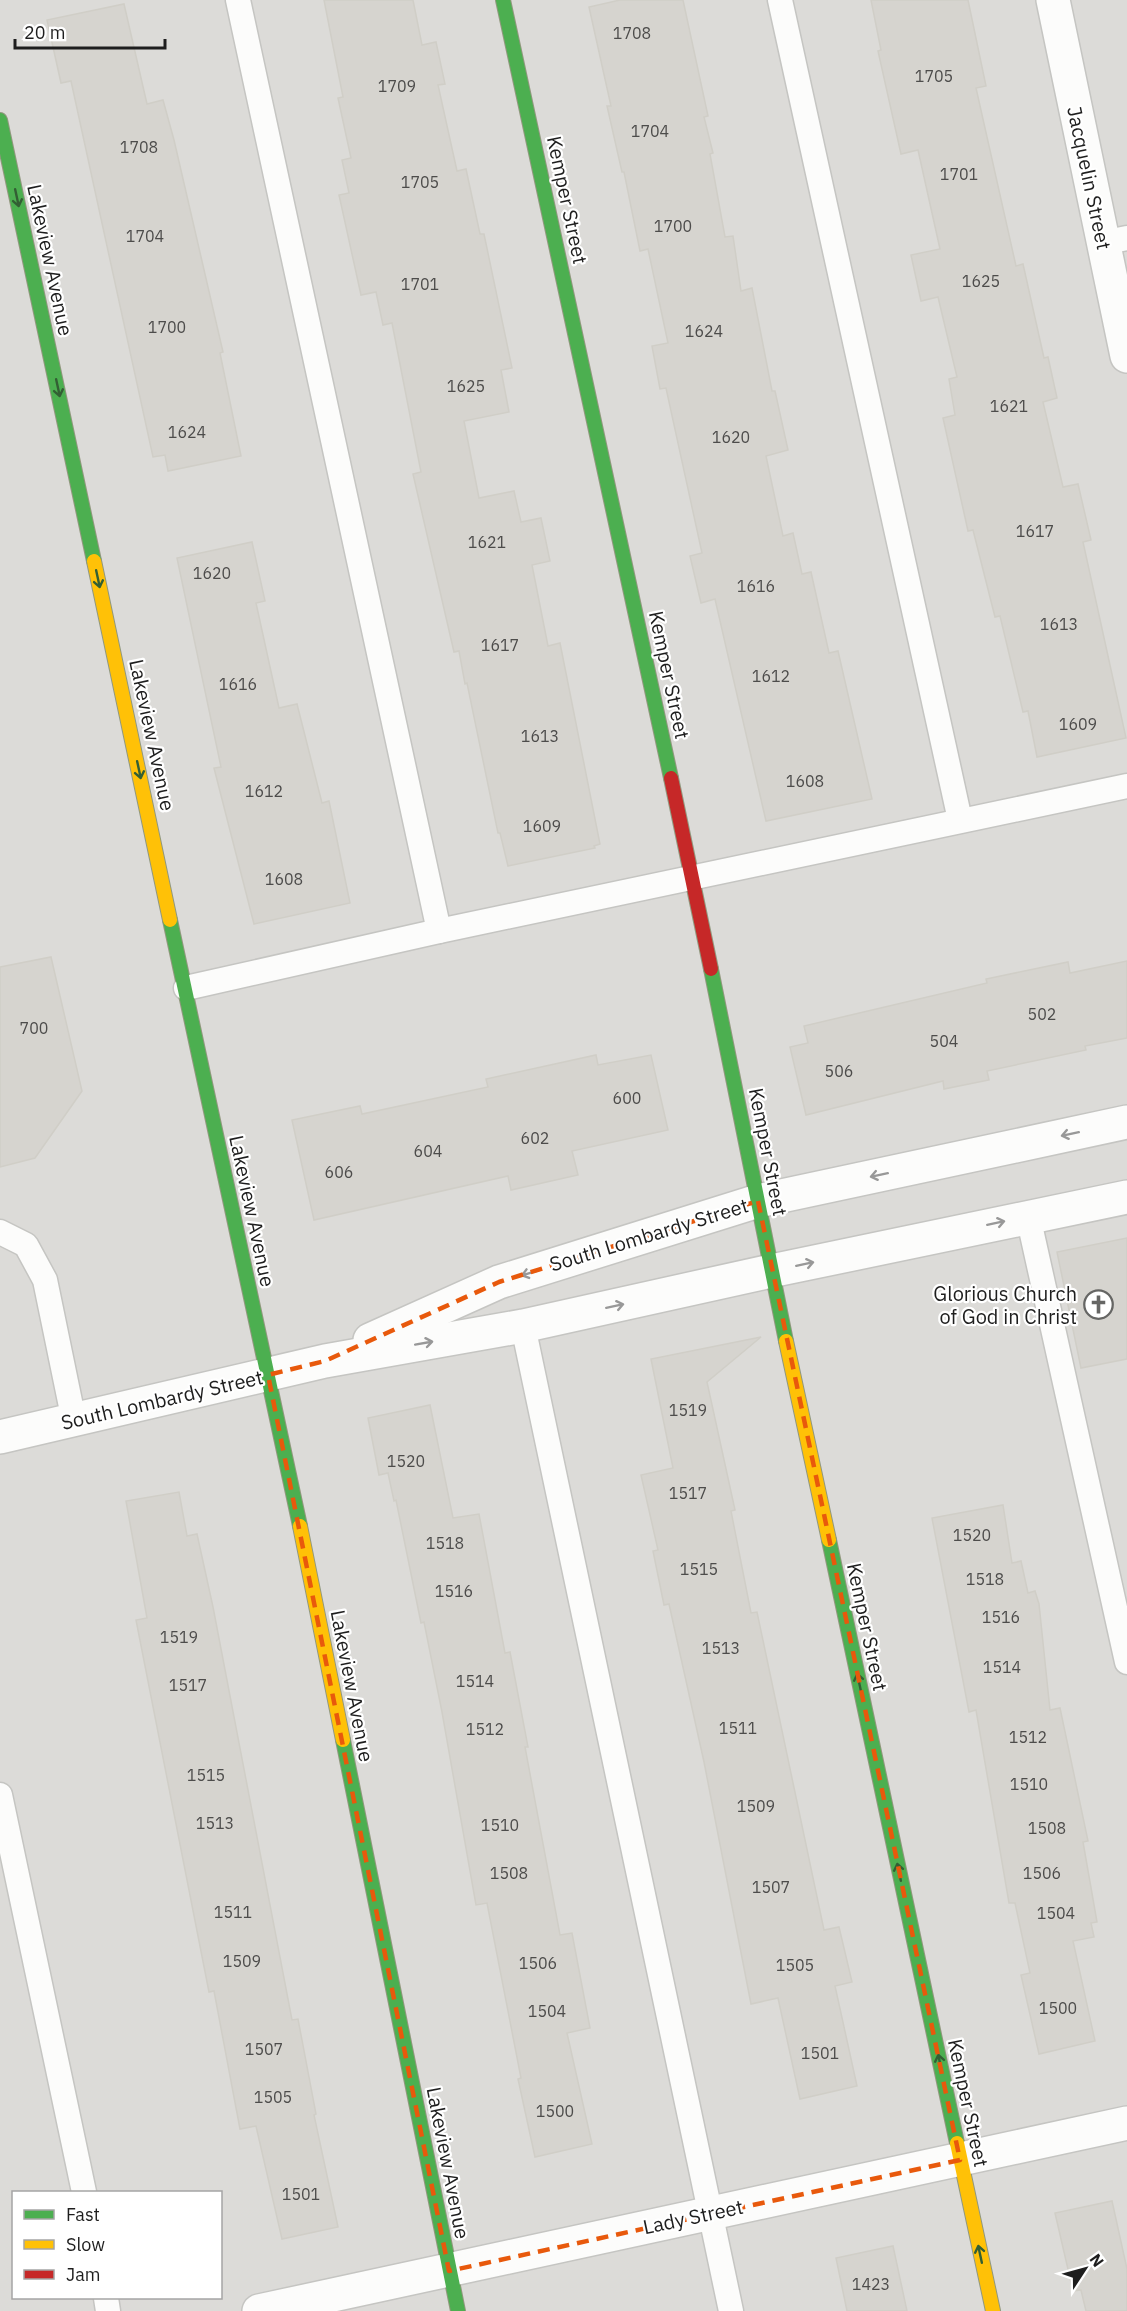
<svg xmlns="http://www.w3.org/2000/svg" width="1127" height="2311" font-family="'IBM Plex Sans',sans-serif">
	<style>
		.residential { fill: #dcdbd8; fill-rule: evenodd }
		.building { fill: #d6d4cf; stroke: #d0cec7; stroke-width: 1.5 }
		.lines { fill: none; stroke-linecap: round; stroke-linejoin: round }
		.lane-casing { stroke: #c5c5c2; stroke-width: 27 }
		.street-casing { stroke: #c5c5c2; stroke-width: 36 }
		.fast-casing { stroke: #91987e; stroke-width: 16 }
		.slow-casing { stroke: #91987e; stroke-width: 16 }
		.jam-casing { stroke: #91987e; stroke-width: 16 }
		.lane { stroke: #fcfcfb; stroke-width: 24 }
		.street { stroke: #fcfcfb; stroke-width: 33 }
		.fast { stroke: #4caf50; stroke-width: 14 }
		.slow { stroke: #ffc107; stroke-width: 14 }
		.jam { stroke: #c62828; stroke-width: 14 }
		.oneway { stroke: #335f34 }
		.oneway2 { stroke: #989898 }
		.marked { fill: none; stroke: #e8590c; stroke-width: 4.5; stroke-dasharray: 12 8; stroke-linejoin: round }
		.labels { text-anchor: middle; stroke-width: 4.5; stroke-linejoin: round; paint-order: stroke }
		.number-label { font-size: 16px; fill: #4d4c4b }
		.street-label { font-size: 20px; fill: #1e1e1e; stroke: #fff }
		.poi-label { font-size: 20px; fill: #1e1e1e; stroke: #fff; text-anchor: end }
	</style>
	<rect width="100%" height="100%" fill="#edece6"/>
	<path class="residential" d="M0 0H1127V2311H0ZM14 2192H220V2298H14Z"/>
	<g class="building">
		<polygon points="324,0 413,0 422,45 436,42 445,84 438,85 457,171 466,169 480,234 484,234 512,368 501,370 509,412 464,421 479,498 514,491 521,522 541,518 550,561 532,565 548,646 560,643 600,844 594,846 595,848 508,866 500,833 498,833 467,683 465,684 459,651 454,652 413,474 421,472 392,323 383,325 376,292 361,295 339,195 349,193 342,160 351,158 338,98 343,97"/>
		<polygon points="620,0 683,0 708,116 704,117 713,153 710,154 725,237 733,236 741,291 752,288 772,391 775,391 788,450 766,456 783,536 793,533 802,574 811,572 829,653 838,651 872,799 766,821 715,599 701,603 690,556 702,553 666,388 660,389 652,346 668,343 648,249 640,251 624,172 622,172 607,106 611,106 589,7"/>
		<polygon points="871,0 968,0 986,86 976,88 1016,266 1023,264 1044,358 1048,357 1057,398 1043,402 1063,487 1078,484 1091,540 1083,542 1126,738 1037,757 1028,711 1023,712 1000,616 995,617 973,530 968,531 943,418 955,415 949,379 957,377 938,297 921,301 911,255 940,249 918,150 901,154 878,51 881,50"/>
		<polygon points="124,4 147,104 163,100 174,140 223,352 220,353 241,456 168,471 165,455 153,457 71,81 61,83 47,20"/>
		<polygon points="252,542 265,601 256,603 279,708 297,704 322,803 329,801 350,903 254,924 214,768 221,767 177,558"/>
		<polygon points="51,957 82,1091 35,1158 0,1167 0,967"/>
		<polygon points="1127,961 1127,1038 1085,1046 1086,1050 987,1071 989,1080 944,1089 943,1081 806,1115 790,1047 808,1043 804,1026 987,983 986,979 1068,962 1070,973"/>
		<polygon points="596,1055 598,1065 651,1055 668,1130 572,1151 578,1175 511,1190 508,1176 314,1220 292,1120 360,1106 362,1114 488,1087 486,1079"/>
		<polygon points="1127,1238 1127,1359 1081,1368 1057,1252"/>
		<polygon points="761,1337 707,1382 735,1510 731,1511 751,1613 757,1612 824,1930 839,1927 852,1982 835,1986 857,2086 800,2099 778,1998 751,2004 704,1762 669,1604 664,1605 653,1551 658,1550 641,1475 673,1468 651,1359"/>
		<polygon points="430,1405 453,1518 479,1514 505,1653 510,1652 528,1747 525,1747 560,1935 572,1933 590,2028 567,2033 592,2144 535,2157 518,2079 521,2078 487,1903 476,1905 442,1712 424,1622 421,1623 396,1500 394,1501 388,1473 379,1475 368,1418"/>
		<polygon points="179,1492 187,1536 197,1534 213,1607 292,2020 298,2019 316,2114 314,2115 338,2227 282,2239 256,2126 240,2129 214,1991 209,1992 136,1620 147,1618 126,1501"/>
		<polygon points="1003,1505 1012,1563 1021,1561 1028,1593 1035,1591 1039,1604 1050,1710 1060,1708 1088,1841 1083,1842 1097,1922 1091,1923 1094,1937 1073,1941 1095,2041 1039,2054 1021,1975 1030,1973 1015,1903 1009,1903 976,1710 969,1712 932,1518"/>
		<polygon points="1112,2201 1127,2269 1127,2311 1086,2311 1081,2290 1073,2291 1055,2213"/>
		<polygon points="893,2246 907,2311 847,2311 836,2258"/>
	</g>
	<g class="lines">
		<defs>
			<g id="lane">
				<polyline points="238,0 439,931"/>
				<polyline points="780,0 960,820"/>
				<polyline points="1102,243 1127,238"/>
				<polyline points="186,988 439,931 1127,786"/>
				<polyline points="1028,1216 1127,1662"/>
				<polyline points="0,1232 26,1245 45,1280 74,1421"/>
				<polyline points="523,1326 731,2311"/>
				<polyline points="0,1795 84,2192"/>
				<polyline points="106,2298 108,2311"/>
			</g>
			<g id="street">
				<polyline points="1053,0 1127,356"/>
				<polyline points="370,1340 499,1282 758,1201 1127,1122"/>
				<polyline points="0,1437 325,1361 523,1326 771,1271 1127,1197"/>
				<polyline points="259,2311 1127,2123"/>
			</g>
			<g id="fast">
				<polyline points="503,0 671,778"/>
				<polyline points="0,120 94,561"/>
				<polyline points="170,920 300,1526"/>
				<polyline points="711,969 786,1341"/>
				<polyline points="829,1540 957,2143"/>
				<polyline points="343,1740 458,2311"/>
			</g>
			<g id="slow">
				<polyline points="94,561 170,920"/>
				<polyline points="786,1341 829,1540"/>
				<polyline points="300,1526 343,1740"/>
				<polyline points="957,2143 993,2311"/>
			</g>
			<polyline id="jam" points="671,778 711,969"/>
		</defs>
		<use href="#lane" class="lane-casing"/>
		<use href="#street" class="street-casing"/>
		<use href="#fast" class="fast-casing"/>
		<use href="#slow" class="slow-casing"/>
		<use href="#jam" class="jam-casing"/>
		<use href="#lane" class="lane"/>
		<use href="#street" class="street"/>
		<use href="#fast" class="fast"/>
		<use href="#slow" class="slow"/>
		<use href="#jam" class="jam"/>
	</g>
	<defs><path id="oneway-shaft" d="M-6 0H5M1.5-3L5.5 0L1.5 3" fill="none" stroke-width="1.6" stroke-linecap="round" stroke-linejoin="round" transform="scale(1.5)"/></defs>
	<g class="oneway">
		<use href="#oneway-shaft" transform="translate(17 198) rotate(78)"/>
		<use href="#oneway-shaft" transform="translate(58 388) rotate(78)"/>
		<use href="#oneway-shaft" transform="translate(98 579) rotate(78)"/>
		<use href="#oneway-shaft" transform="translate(139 770) rotate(78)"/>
		<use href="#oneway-shaft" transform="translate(859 1682) rotate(-102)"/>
		<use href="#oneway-shaft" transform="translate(899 1872) rotate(-102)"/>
		<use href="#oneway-shaft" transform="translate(940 2063) rotate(-102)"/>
		<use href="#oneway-shaft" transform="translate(980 2254) rotate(-102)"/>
	</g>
	<g class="oneway2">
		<use href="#oneway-shaft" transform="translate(1070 1134) rotate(168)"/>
		<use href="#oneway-shaft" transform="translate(879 1175) rotate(168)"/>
		<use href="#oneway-shaft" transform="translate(996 1223) rotate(-12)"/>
		<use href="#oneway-shaft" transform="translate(805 1264) rotate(-12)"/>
		<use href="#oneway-shaft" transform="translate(530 1273) rotate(163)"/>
		<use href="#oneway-shaft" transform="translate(615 1306) rotate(-12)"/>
		<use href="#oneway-shaft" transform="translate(424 1343) rotate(-10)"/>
	</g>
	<path class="marked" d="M758 1201 960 2160 449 2271 268 1375 325 1361 499 1282Z"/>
	<defs>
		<symbol id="church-ring" viewBox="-11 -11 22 22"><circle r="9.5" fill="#fff" stroke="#666664" stroke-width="1.5"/><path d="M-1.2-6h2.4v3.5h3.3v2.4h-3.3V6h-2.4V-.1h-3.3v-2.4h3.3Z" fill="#666664"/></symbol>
	</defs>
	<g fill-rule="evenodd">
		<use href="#church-ring" x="1082" y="1288" width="33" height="33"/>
	</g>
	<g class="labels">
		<g class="number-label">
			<text x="632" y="39">1708</text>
			<text x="934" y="82">1705</text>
			<text x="397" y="92">1709</text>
			<text x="650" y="137">1704</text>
			<text x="139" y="153">1708</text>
			<text x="959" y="180">1701</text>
			<text x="420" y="188">1705</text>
			<text x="673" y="232">1700</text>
			<text x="145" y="242">1704</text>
			<text x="981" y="287">1625</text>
			<text x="420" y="290">1701</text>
			<text x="167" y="333">1700</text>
			<text x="704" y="337">1624</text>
			<text x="466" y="392">1625</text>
			<text x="1009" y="412">1621</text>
			<text x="187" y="438">1624</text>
			<text x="731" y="443">1620</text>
			<text x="1035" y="537">1617</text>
			<text x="487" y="548">1621</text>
			<text x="212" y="579">1620</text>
			<text x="756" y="592">1616</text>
			<text x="1059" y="630">1613</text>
			<text x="500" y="651">1617</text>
			<text x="771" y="682">1612</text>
			<text x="238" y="690">1616</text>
			<text x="1078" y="730">1609</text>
			<text x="540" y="742">1613</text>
			<text x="805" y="787">1608</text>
			<text x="264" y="797">1612</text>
			<text x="542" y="832">1609</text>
			<text x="284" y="885">1608</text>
			<text x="1042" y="1020">502</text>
			<text x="34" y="1034">700</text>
			<text x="944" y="1047">504</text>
			<text x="839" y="1077">506</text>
			<text x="627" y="1104">600</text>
			<text x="535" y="1144">602</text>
			<text x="428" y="1157">604</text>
			<text x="339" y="1178">606</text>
			<text x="688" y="1416">1519</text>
			<text x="406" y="1467">1520</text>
			<text x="688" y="1499">1517</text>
			<text x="972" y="1541">1520</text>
			<text x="445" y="1549">1518</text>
			<text x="699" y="1575">1515</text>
			<text x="985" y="1585">1518</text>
			<text x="454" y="1597">1516</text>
			<text x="1001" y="1623">1516</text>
			<text x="179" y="1643">1519</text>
			<text x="721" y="1654">1513</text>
			<text x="1002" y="1673">1514</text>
			<text x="475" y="1687">1514</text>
			<text x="188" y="1691">1517</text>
			<text x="738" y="1734">1511</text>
			<text x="485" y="1735">1512</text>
			<text x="1028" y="1743">1512</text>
			<text x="206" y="1781">1515</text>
			<text x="1029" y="1790">1510</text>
			<text x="756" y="1812">1509</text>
			<text x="215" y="1829">1513</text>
			<text x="500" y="1831">1510</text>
			<text x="1047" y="1834">1508</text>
			<text x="509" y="1879">1508</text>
			<text x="1042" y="1879">1506</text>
			<text x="771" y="1893">1507</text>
			<text x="233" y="1918">1511</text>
			<text x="1056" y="1919">1504</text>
			<text x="242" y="1967">1509</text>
			<text x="538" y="1969">1506</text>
			<text x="795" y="1971">1505</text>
			<text x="1058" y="2014">1500</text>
			<text x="547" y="2017">1504</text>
			<text x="264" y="2055">1507</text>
			<text x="820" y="2059">1501</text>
			<text x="273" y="2103">1505</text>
			<text x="555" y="2117">1500</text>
			<text x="301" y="2200">1501</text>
			<text x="871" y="2290">1423</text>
		</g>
		<g class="street-label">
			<text transform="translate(1089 178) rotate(78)" y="7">Jacquelin Street</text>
			<text transform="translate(567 200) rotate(78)" y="7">Kemper Street</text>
			<text transform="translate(50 260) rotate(78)" y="7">Lakeview Avenue</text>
			<text transform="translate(669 675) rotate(78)" y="7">Kemper Street</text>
			<text transform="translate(152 735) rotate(78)" y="7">Lakeview Avenue</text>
			<text transform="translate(768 1152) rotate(79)" y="7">Kemper Street</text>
			<text transform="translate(252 1211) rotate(78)" y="7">Lakeview Avenue</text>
			<text transform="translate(649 1235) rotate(-17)" y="7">South Lombardy Street</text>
			<text transform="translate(162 1400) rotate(-13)" y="7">South Lombardy Street</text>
			<text transform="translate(867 1627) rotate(78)" y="7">Kemper Street</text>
			<text transform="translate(352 1686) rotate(79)" y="7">Lakeview Avenue</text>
			<text transform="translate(968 2103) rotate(78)" y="7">Kemper Street</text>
			<text transform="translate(448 2163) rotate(79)" y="7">Lakeview Avenue</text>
			<text transform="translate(693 2217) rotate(-12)" y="7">Lady Street</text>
		</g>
		<g class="poi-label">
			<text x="1077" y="1301">Glorious Church<tspan x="1077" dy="23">of God in Christ</tspan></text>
		</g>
	</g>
	<rect x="12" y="2191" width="210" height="108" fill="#ffffff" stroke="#a5a5a5" stroke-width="1.5"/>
	<rect x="24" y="2210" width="30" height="9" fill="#4caf50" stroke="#a5a5a5" stroke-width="1.5"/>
	<text x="66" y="2221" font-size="18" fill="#1e1e1e">Fast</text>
	<rect x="24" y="2240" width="30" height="9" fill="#ffc107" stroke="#a5a5a5" stroke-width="1.5"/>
	<text x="66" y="2251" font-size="18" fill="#1e1e1e">Slow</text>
	<rect x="24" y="2270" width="30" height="9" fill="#c62828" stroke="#a5a5a5" stroke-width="1.5"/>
	<text x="66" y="2281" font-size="18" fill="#1e1e1e">Jam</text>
	<g transform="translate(1085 2269) rotate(54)" stroke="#ffffff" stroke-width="4.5" paint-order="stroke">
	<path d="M0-4.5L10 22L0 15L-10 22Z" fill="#1e1e1e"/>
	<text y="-9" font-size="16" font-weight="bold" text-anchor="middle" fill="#1e1e1e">N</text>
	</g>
	<path d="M15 39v9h150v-9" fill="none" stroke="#1e1e1e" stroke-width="3"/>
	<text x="24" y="39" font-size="18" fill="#1e1e1e" stroke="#ffffff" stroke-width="4.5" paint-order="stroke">20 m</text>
</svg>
